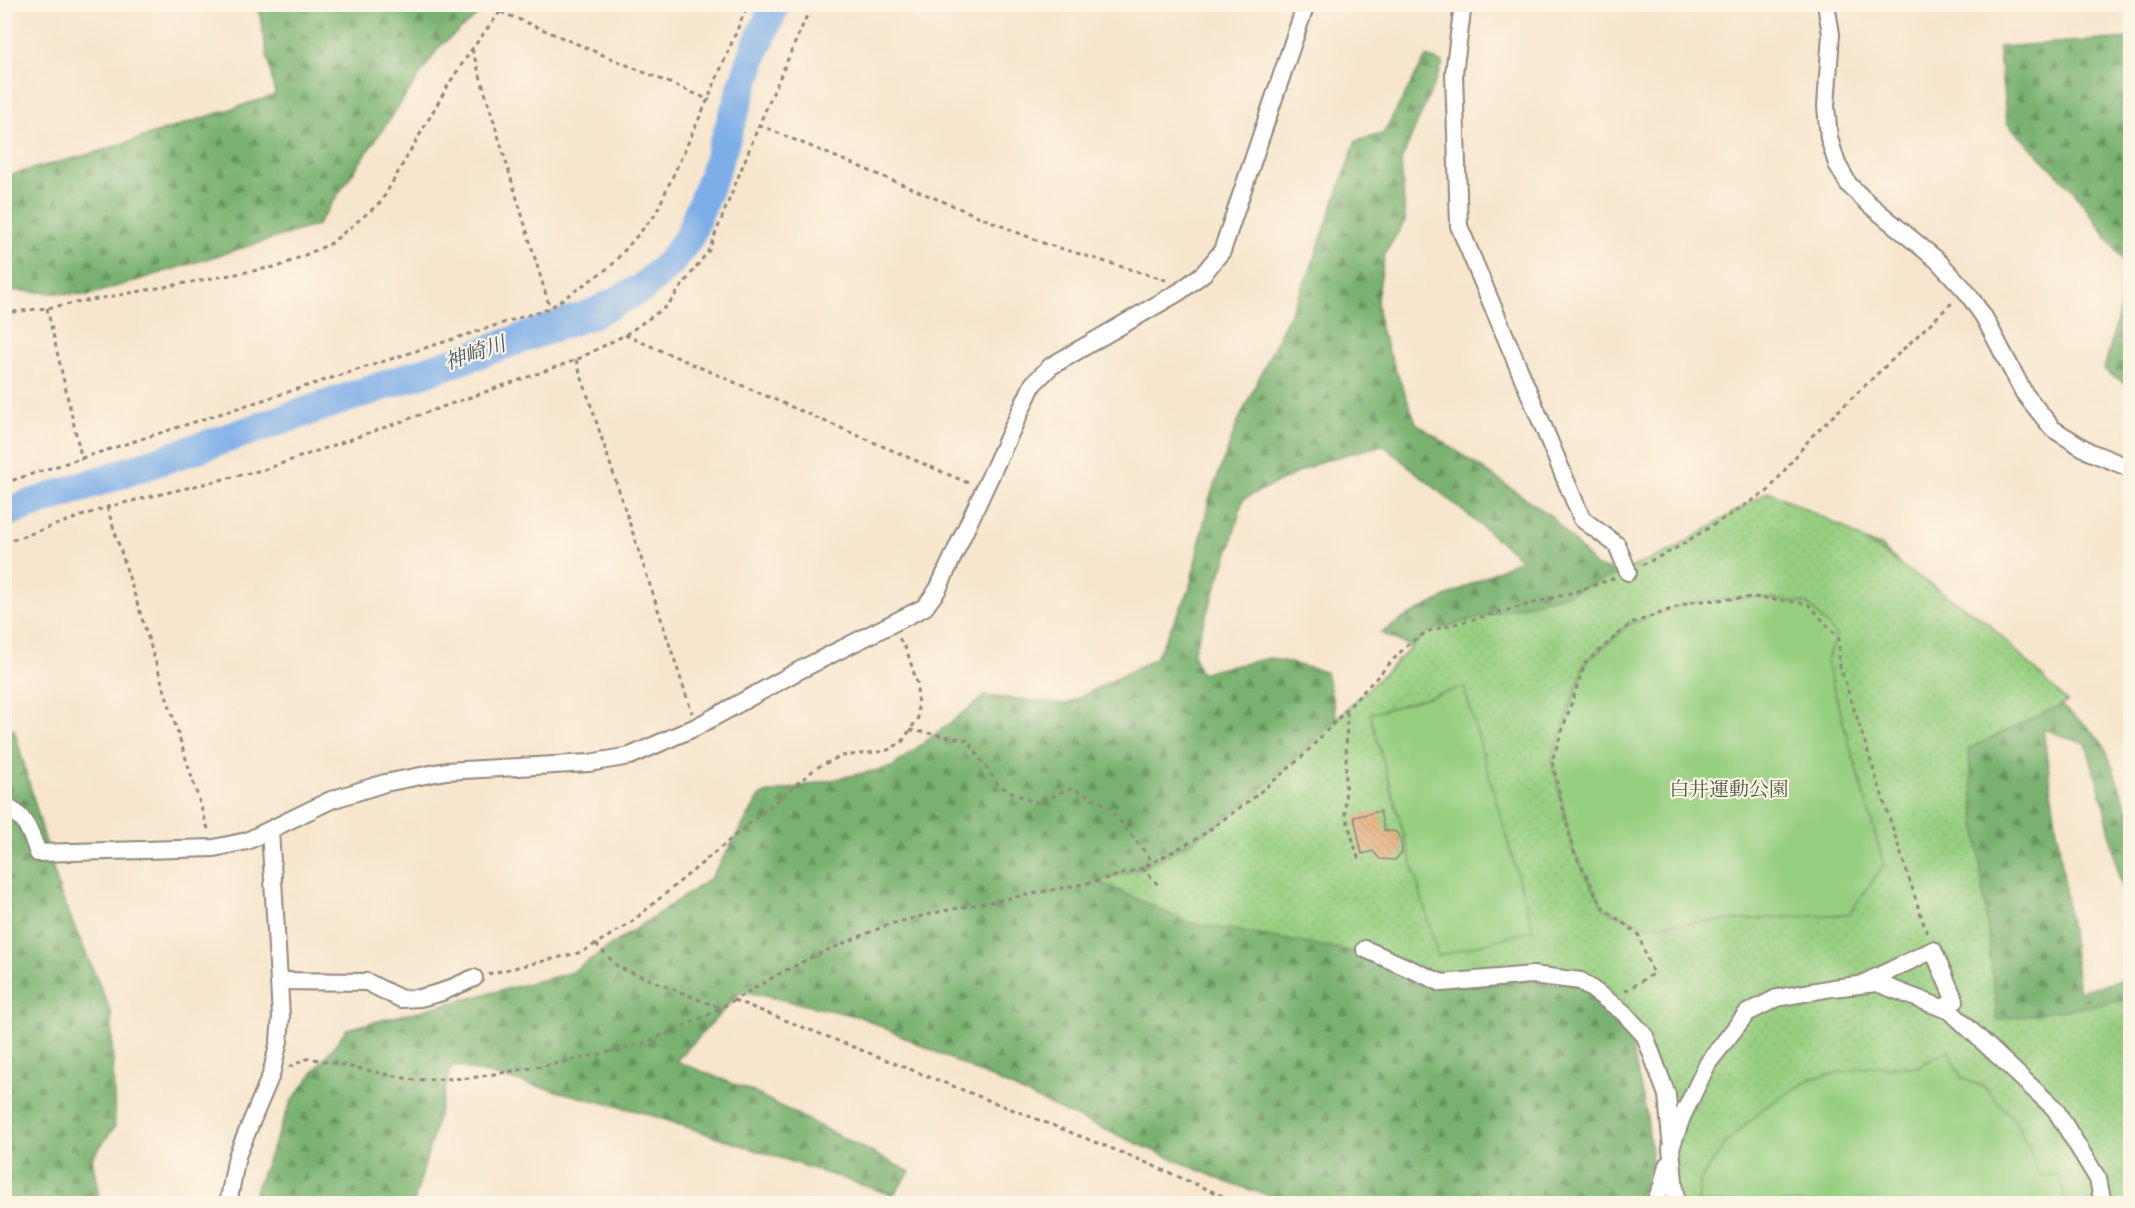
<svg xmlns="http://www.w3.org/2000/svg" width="2135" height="1208" font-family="Cardo,'Noto Serif JP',serif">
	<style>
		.forest { fill: url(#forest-firs); stroke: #526e4d; stroke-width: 1.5; fill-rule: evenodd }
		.park { fill: url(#park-dots); stroke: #617d56; stroke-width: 1.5 }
		.garden { fill: #97cf81; stroke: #617d56; stroke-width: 1.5 }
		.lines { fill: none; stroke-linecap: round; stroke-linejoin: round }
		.river { stroke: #7daee8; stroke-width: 30 }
		.building { fill: url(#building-back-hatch) }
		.minor-casing { stroke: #91887c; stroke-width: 20 }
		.path { stroke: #91887c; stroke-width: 3; stroke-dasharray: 4.5 4.5; stroke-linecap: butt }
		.minor { stroke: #fff; stroke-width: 16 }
		.labels { text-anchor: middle; stroke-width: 4.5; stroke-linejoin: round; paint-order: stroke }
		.park-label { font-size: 20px; fill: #4b5c45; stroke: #fcf5e5 }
		.water-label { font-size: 21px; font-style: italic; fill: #48596d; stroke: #fcf5e5 }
	</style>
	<defs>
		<pattern id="forest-firs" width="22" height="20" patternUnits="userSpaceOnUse" patternTransform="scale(1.5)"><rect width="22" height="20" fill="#79b26f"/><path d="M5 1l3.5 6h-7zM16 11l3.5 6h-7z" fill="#63915b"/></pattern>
		<pattern id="park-dots" width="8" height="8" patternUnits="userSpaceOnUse" patternTransform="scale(1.5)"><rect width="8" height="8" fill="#97cf81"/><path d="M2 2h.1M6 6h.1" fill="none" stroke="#82b270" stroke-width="1.8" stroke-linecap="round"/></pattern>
		<pattern id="building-back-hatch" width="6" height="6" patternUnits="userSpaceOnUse" patternTransform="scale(1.5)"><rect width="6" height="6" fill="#e4ac7b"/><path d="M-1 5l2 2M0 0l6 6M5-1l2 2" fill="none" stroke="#b98c65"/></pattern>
	</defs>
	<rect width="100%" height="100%" fill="#fcf5e5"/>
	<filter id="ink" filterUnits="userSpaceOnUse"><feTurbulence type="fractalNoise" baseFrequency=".0167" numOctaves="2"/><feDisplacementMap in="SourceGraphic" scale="12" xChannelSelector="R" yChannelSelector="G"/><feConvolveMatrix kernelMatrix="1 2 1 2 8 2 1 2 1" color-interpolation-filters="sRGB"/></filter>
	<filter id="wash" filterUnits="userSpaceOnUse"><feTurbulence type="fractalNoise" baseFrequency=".008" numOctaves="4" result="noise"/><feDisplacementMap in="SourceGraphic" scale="24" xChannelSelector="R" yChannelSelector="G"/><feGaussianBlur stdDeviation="1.35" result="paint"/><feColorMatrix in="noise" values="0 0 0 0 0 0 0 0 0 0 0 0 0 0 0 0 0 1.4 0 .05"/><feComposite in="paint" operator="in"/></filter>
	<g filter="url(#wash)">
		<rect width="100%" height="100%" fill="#f7e6cd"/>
		<g class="forest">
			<polygon points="258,5 490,5 439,47 317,225 89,295 5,290 5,176 94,153 275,95"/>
			<polygon points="2130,38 2130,386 2104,370 2130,270 2074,191 2007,123 1998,47"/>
			<path d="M1426 57 1443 63 1401 161 1405 221 1385 253 1377 299 1380 329 1416 423 1551 516 1596 567 1652 577 1783 517 1881 546 1974 637 2088 727 2105 747 2130 816V925L2102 797 2086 744 2043 729 2079 991 2130 978V1104L1589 966 1631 1043 1647 1116 1652 1162 1637 1203H1296L1231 1184 1069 1114 861 1017 742 991 676 1061 751 1091 910 1172 893 1195 641 1112 452 1065 414 1203 253 1204 255 1191 291 1102 347 1029 570 973 711 878 761 795 892 767 985 696 1067 704 1156 658 1189 591 1209 500 1238 422 1310 271 1356 141 1383 134ZM1383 445 1521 559 1406 617 1381 633 1482 680 1350 776 1326 672 1270 658 1200 673 1193 653 1230 547 1243 499 1322 461Z"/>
			<polygon points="14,729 60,893 111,1012 115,1126 92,1158 100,1203 5,1203 4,731"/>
		</g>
		<polygon class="park" points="1768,491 1845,528 1987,622 2067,702 1968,749 1997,1020 2130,1000 2130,1203 1654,1203 1671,1148 1645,1036 1581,981 1442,983 1362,953 1187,922 1098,881 1142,868 1198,838 1253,798 1429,631 1571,593 1673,550"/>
		<g class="garden">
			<polygon points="1756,597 1808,604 1836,635 1826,662 1884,865 1849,914 1643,925 1604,909 1573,850 1552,761 1585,663 1630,624 1691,602"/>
			<polygon points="1464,687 1533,930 1438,956 1370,714"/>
			<polygon points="1949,1050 1961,1078 1984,1087 2018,1124 2040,1176 2059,1175 2067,1203 1698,1203 1700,1181 1727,1141 1765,1107 1813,1078 1870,1067 1917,1067"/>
		</g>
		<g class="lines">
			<polyline class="river" points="4,513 463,359 594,313 642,288 670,263 689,237 714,173 756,47 776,4"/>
		</g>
		<g id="blocks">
			<polygon class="building" points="1380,811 1384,830 1396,832 1401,840 1402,852 1395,860 1380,859 1373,851 1362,854 1354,817"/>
		</g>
	</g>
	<g filter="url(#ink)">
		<use href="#blocks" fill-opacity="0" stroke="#91887c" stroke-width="1.5"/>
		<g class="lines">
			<defs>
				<g id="minor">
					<polyline points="1463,4 1454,73 1459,226 1582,519 1617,545 1628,572"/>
					<polyline points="1826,4 1831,34 1826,106 1829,138 1837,164 1849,185 1870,205 1937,260 1965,290 1984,317 2024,393 2053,429 2090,452 2130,468"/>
					<path d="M4 806C24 812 32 836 38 853L214 848 247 841 331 800 385 783 446 771 589 763 630 756 696 727 800 670 925 607 938 589 1033 384 1051 366 1179 292 1204 273 1222 251 1306 4"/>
					<polyline points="1365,949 1442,983 1532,975 1581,981 1623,1012 1645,1036 1667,1095 1671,1140"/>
					<polyline points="279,981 367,982 401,999 420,998 442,992 474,978"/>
					<polyline points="1864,983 1933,950 1955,1001 1942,1008"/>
					<polyline points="228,1204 237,1156 271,1075 279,1041 281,1017 279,981 270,830"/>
					<polyline points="1654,1204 1662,1186 1667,1165"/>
					<polyline points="1676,1204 1671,1148 1682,1117 1708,1063 1747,1013 1777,998 1832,988 1877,983 1950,1011 2055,1109 2098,1179 2103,1204"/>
				</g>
			</defs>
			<use href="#minor" class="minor-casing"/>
			<g class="path">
				<polyline points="501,12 710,100"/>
				<polyline points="472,49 550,308"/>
				<polyline points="759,125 1043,243 1166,280"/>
				<polyline points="47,308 82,460"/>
				<polyline points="4,313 47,308 280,266 330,244 381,202 450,82 472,49 506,4"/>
				<polyline points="625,335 968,483"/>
				<polyline points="576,360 692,713"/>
				<polyline points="4,483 550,308 611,266 655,215 708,99 748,4"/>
				<polyline points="107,507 209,832"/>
				<polyline points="4,543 107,507 266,469 576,360 625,335 667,306 709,250 759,125 812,4"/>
				<polyline points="1642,565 1673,550 1768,491 1812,436 1955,300"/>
				<polyline points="1347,712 1345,813 1359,861"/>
				<polyline points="910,730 967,740 999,786 1035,803 1072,788 1107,805 1153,862"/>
				<polyline points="1142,868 1160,887"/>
				<polyline points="596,944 618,967 720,1008"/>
				<polyline points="488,974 582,952 629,924 816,768 841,756 886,751 902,742 918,718 917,683 907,651 899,638"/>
				<polyline points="1625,991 1653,974 1638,934 1604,909 1573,850 1552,761 1585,663 1630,624 1691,602 1756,597 1808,604 1836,635 1839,639 1839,663 1928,937"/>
				<polyline points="734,1000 1133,1157 1241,1204"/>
				<polyline points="289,1067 309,1058 414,1080 471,1078 565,1062 643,1044 712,1013 777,975 814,956 887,925 938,912 1098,881 1142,868 1198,838 1253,798 1301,758 1409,643 1429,631 1571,593 1615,578"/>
			</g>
			<use href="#minor" class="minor"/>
		</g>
	</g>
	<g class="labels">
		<g class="park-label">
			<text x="1729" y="796">白井運動公園</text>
		</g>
		<g class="water-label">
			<text transform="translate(475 353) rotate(-19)" y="7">神崎川</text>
		</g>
	</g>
	<rect width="2135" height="1208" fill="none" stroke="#fcf5e5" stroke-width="24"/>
</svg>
